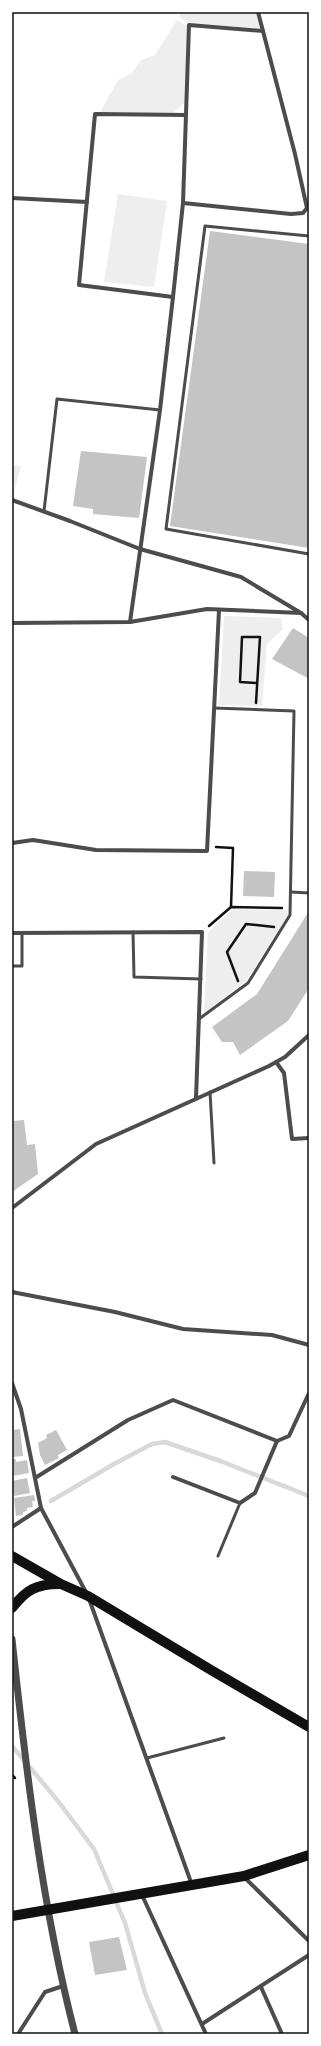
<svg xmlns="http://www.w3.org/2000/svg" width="321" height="2046" font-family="Figtree,sans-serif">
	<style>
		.green { fill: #eee }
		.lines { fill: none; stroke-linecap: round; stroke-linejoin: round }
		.stream { stroke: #d9d9d9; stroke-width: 4.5 }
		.building { fill: #c4c4c4 }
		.path { stroke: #111; stroke-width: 2.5 }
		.service { stroke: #4c4c4c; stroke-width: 3 }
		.minor { stroke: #4c4c4c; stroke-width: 4 }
		.tertiary { stroke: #4c4c4c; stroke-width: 7 }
		.primary { stroke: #111; stroke-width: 10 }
		.neatline { fill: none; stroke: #111; stroke-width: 1.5 }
	</style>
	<rect width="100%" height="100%" fill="#fff"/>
	<g class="green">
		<polygon points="182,12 256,12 260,28 187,23 179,17"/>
		<polygon points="177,20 189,27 186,101 171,115 99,114 118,80 132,73 141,60 155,55"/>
		<polygon points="118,194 167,201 154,287 104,282"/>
		<polygon points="12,466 21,466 12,500"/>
		<polygon points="224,616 281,618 283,629 267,644 262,706 219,705"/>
		<polygon points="232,909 287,910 288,915 246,981 204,1013 208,933"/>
	</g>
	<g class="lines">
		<g class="stream">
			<polyline points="51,1501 114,1464 152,1444 165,1442 223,1462 309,1496"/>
			<polyline points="12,1746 58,1801 94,1849 125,1923 145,1993 162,2034"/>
		</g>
	</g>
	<g class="building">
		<polygon points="210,231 309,244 309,548 170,526"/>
		<polygon points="81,451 147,457 139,518 93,514 93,509 73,506"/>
		<polygon points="293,628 309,638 309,679 272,659"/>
		<polygon points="244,871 275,872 274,897 243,896"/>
		<polygon points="309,911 309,988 288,1021 240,1055 233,1042 222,1042 212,1027 257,994"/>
		<polygon points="24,1120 27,1145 35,1144 38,1174 12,1192 12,1121"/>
		<polygon points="20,1429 23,1456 12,1457 12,1430"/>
		<polygon points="56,1430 67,1450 58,1455 59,1458 45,1465 40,1455 38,1443 47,1438 46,1435"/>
		<polygon points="16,1459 16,1462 27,1460 29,1473 13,1476 12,1460"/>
		<polygon points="27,1478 30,1493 14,1496 12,1481"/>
		<polygon points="34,1495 35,1501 32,1501 33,1507 27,1508 27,1511 23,1512 23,1515 16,1516 14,1498"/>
		<polygon points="119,1937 127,1970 95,1975 89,1942"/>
	</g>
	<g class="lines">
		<g class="path">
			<polyline points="256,703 260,637 242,637 240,682 257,683"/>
			<polyline points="216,847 233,848 231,907"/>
			<polyline points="209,926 231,907 282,908"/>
			<polyline points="238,981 227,952 246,924 274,927"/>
			<polyline points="12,1775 15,1778"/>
		</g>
		<g class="service">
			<polyline points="309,236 205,226 166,529 309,554"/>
			<polyline points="44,511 57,399 160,410"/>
			<polyline points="291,892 309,893"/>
			<polyline points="133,932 134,977 201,979"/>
			<polyline points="12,966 22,966 22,933"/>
			<polyline points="199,1019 248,983 290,915 294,711 214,708"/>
			<polyline points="210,1092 214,1163"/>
			<polyline points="218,1556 240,1503"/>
			<polyline points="147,1758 224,1738"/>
		</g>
		<g class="minor">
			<polyline points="12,198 87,202"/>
			<polyline points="183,203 291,214 303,213 307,208 295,154 258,12"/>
			<polyline points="173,297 79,285 95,114 186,115"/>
			<polyline points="12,500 70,521 140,549 241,577 301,613 309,620"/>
			<polyline points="130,622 160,410 173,297 183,203 189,25 263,31"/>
			<polyline points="12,623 130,622 207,609 301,613"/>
			<polyline points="12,843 33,840 96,850 207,851 219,610"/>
			<polyline points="12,933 202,932 196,1098"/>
			<polyline points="276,1062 284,1073 292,1139 309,1138"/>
			<polyline points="12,1208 96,1144 269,1066 285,1057 309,1035"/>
			<polyline points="12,1292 115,1312 183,1329 272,1335 309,1345"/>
			<polyline points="12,1383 21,1409 41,1508 88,1596 192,1885"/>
			<polyline points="173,1477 240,1503 255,1493 277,1441"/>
			<polyline points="35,1478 128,1420 173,1400 277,1441 289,1436 309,1393"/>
			<polyline points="12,1527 41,1508"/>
			<polyline points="244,1877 309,1941"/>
			<polyline points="142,1895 206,2034"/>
			<polyline points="261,1987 282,2034"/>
			<polyline points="202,2024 309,1955"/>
			<polyline points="18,2034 45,1992 63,1986"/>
		</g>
		<path class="tertiary" d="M12 1639C26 1770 42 1907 75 2034"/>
		<g class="primary">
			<polyline points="12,1556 61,1584 88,1596 211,1670 309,1727"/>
			<path d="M12 1608C26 1590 36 1584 59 1584"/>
			<polyline points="12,1916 244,1876 309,1855"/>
		</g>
	</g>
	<rect width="321" height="2046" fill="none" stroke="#ffffff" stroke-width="26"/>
	<rect x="13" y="13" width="295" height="2020" class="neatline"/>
</svg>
